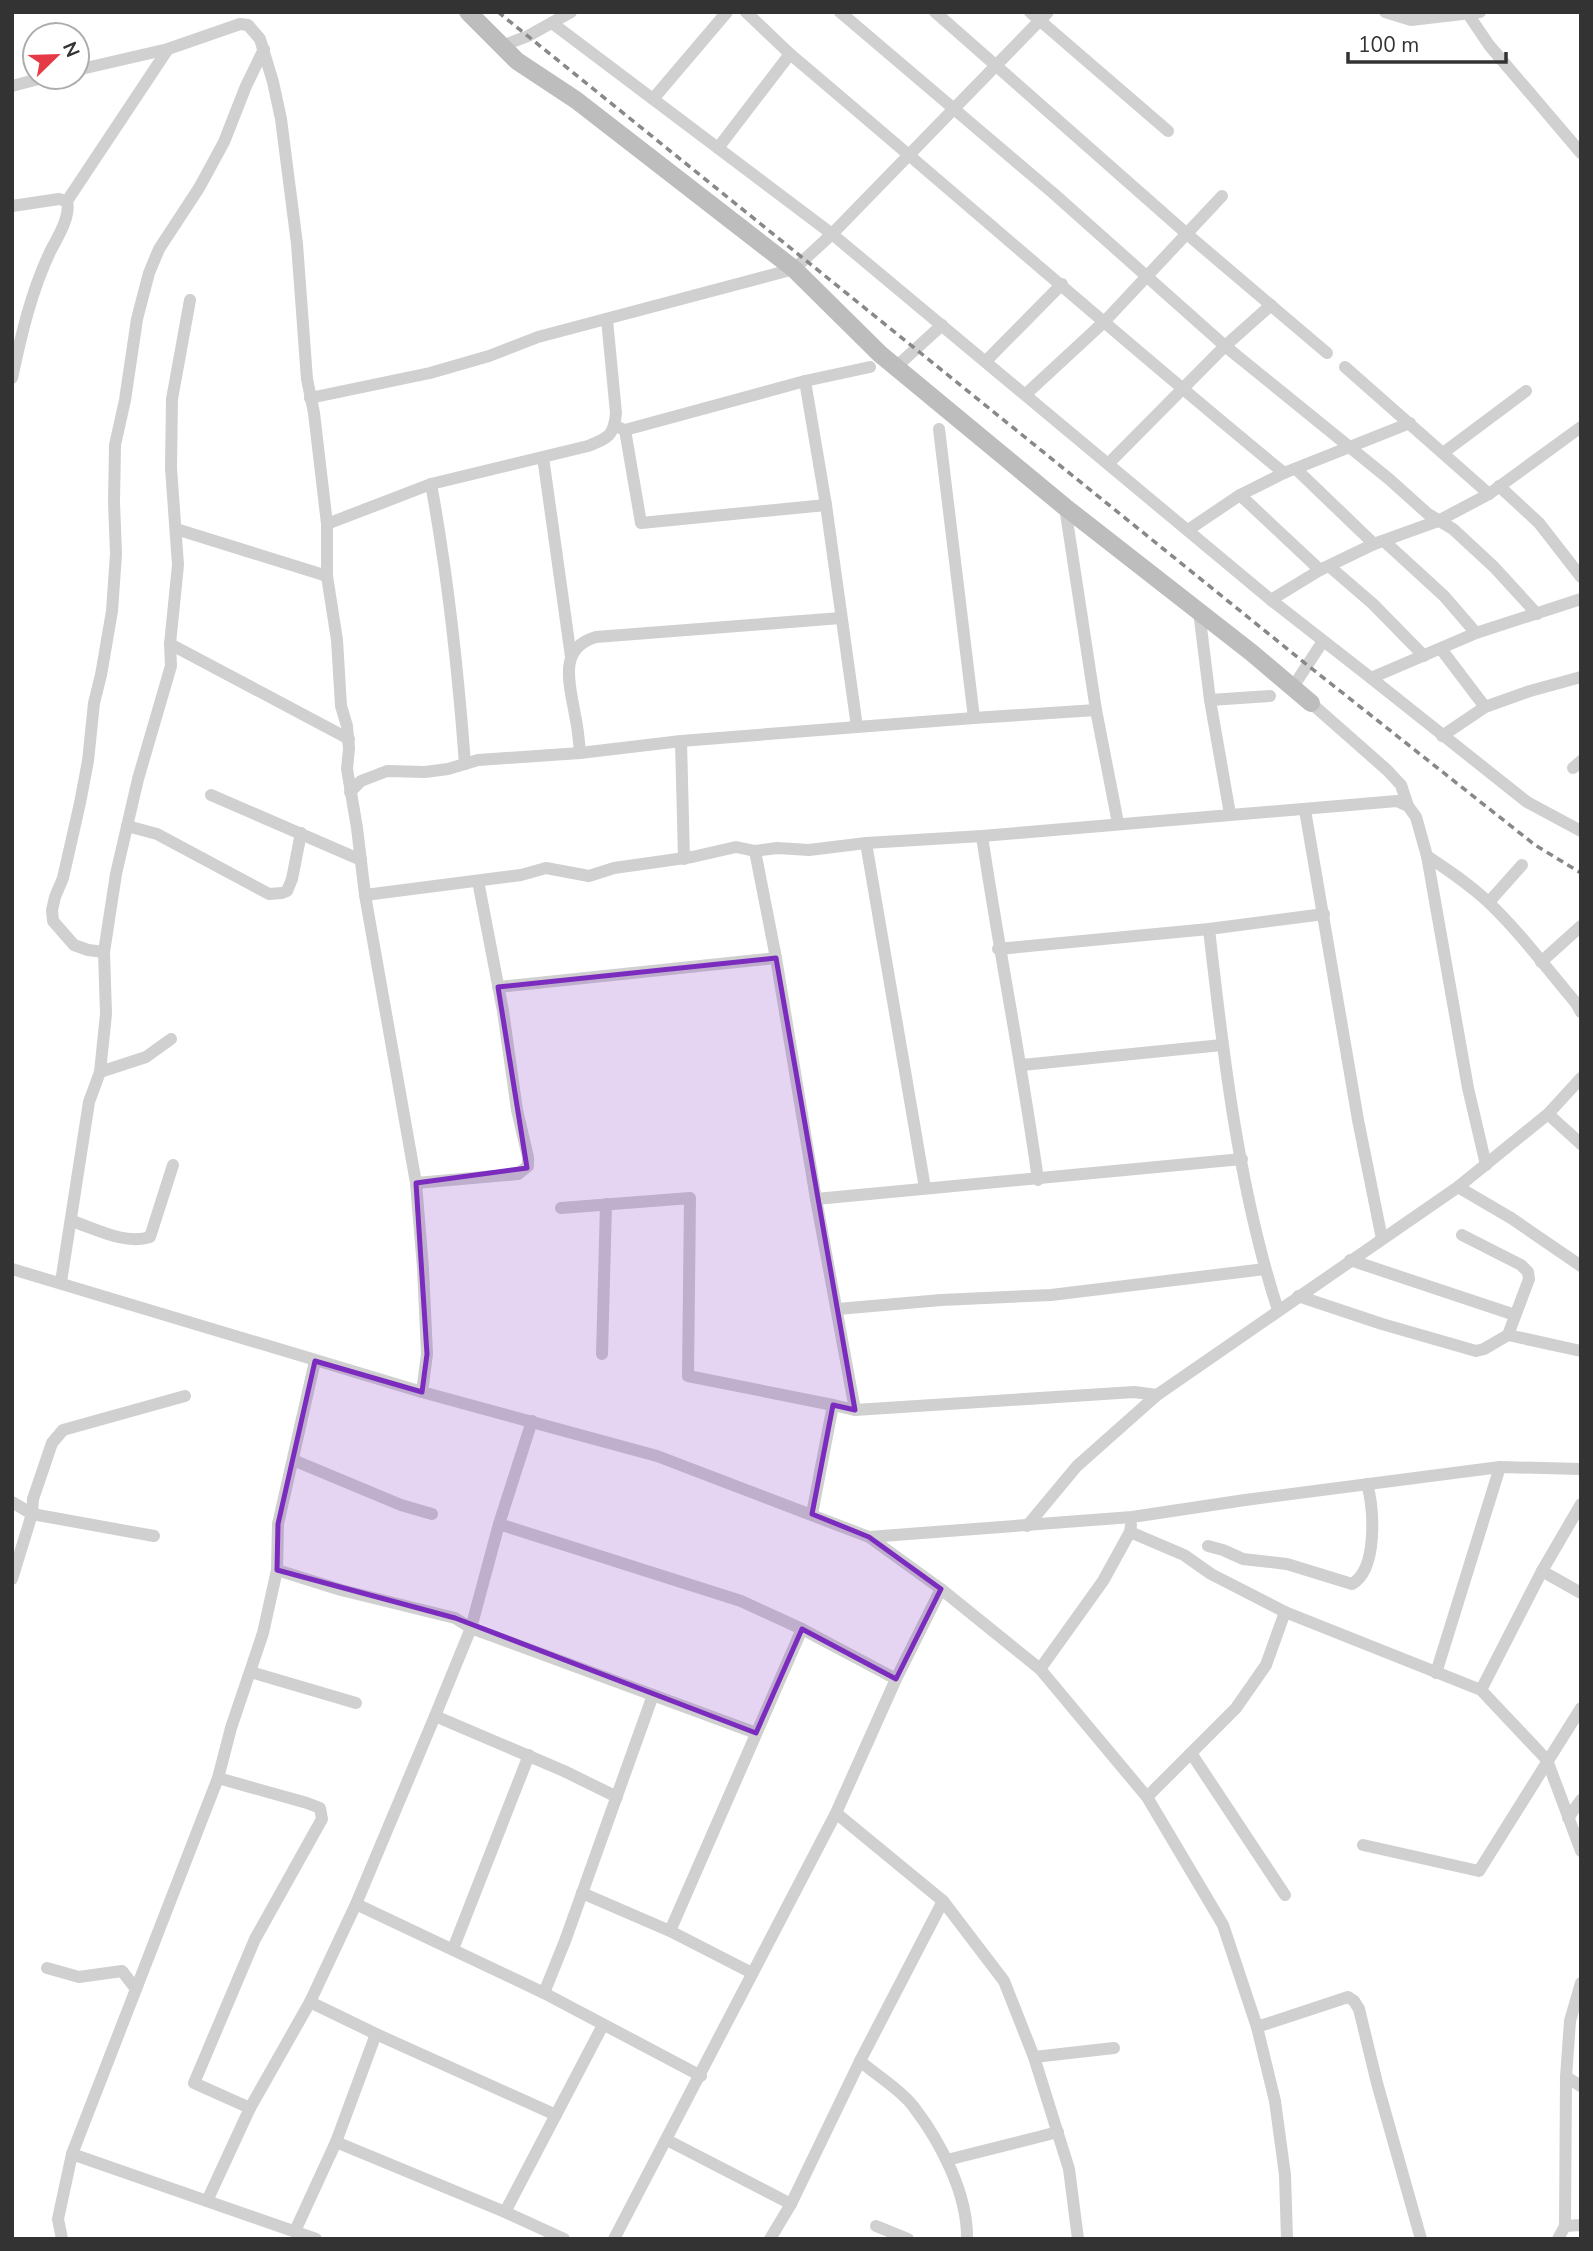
<svg xmlns="http://www.w3.org/2000/svg" width="1593" height="2251" font-family="'Nunito Sans',sans-serif">
	<style>
		.lines { fill: none; stroke-linecap: round; stroke-linejoin: round }
		.minor { stroke: #d0d0d0; stroke-width: 12 }
		.secondary { stroke: #bdbdbd; stroke-width: 18 }
		.rail { stroke: #888; stroke-width: 3.5; stroke-dasharray: 7 5; stroke-linecap: butt }
		.marked { fill: #7b2cbf; fill-opacity: 0.2; stroke: #7b2cbf; stroke-width: 5; stroke-linejoin: round }
	</style>
	<rect width="100%" height="100%" fill="#fff"/>
	<g class="lines">
		<g class="minor">
			<path d="M746 12 790 54C955 193 1117 336 1284 473"/>
			<polyline points="840,12 1053,193 1225,346 1389,479 1428,514 1453,529 1494,567 1537,614"/>
			<polyline points="935,12 1187,234 1327,353"/>
			<polyline points="1030,12 1168,131"/>
			<polyline points="1385,12 1411,20 1480,12"/>
			<polyline points="1468,14 1489,45 1581,153"/>
			<polyline points="552,23 832,234 1271,600 1371,678 1476,633 1581,599"/>
			<polyline points="502,46 528,36 571,12"/>
			<polyline points="77,70 168,49 240,24 248,25 260,39 273,82 281,119 297,244 307,379 314,413 327,524 327,576 337,640 341,706 347,726 349,749 347,769 357,828 365,895 416,1183 423,1268 427,1354 422,1392"/>
			<polyline points="12,86 46,77"/>
			<polyline points="653,99 727,12"/>
			<polyline points="718,148 790,54"/>
			<polyline points="12,206 59,199 67,201"/>
			<polyline points="986,361 1062,284"/>
			<polyline points="870,367 805,381 826,505 857,727 974,718"/>
			<polyline points="896,367 942,325"/>
			<polyline points="1345,367 1489,494"/>
			<path d="M12 378C21 336 31 292 50 252 57 238 71 217 67 201L168 49"/>
			<polyline points="1026,394 1105,321 1222,196"/>
			<polyline points="310,398 430,373 489,356 538,337 794,269 832,234 1048,12"/>
			<polyline points="620,428 625,430 805,381"/>
			<polyline points="939,429 974,718 1096,710"/>
			<polyline points="625,430 641,523 826,505"/>
			<polyline points="1443,453 1526,391"/>
			<polyline points="543,457 571,657"/>
			<polyline points="1108,464 1225,346 1271,305"/>
			<polyline points="1296,469 1374,544"/>
			<path d="M431 484C448 576 458 670 465 764"/>
			<polyline points="1499,486 1539,523 1581,577"/>
			<polyline points="1240,495 1320,570"/>
			<polyline points="1065,507 1096,710 1118,823"/>
			<path d="M327 524 431 484 588 446C608 438 614 436 616 413L607 320"/>
			<polyline points="176,529 327,576"/>
			<polyline points="1188,530 1240,495 1284,473 1410,423"/>
			<polyline points="1384,541 1444,596 1476,633"/>
			<polyline points="1329,566 1373,604 1424,656"/>
			<polyline points="1271,600 1320,570 1374,544 1438,521 1489,494 1581,427"/>
			<polyline points="1199,611 1210,700 1270,696"/>
			<polyline points="170,644 349,739"/>
			<polyline points="1441,649 1485,707"/>
			<polyline points="1371,678 1527,802 1581,831"/>
			<polyline points="1293,687 1323,641"/>
			<polyline points="1210,700 1230,814"/>
			<polyline points="1311,703 1387,770 1401,785 1408,806"/>
			<polyline points="1442,736 1485,707 1530,691 1581,677"/>
			<polyline points="681,741 684,859"/>
			<polyline points="580,753 681,741 857,727"/>
			<polyline points="1573,768 1581,761"/>
			<path d="M350 792 361 781 387 771 425 772 448 769 478 760 580 753C579 741 578 728 575 715 570 685 557 648 596 637L841 618"/>
			<polyline points="211,795 361,860"/>
			<polyline points="1305,810 1358,1120 1382,1239"/>
			<polyline points="127,826 157,834 269,894 282,893 287,891 292,879 301,833"/>
			<path d="M982 836C999 951 1022 1064 1038 1180"/>
			<polyline points="866,843 925,1188"/>
			<polyline points="755,851 776,958 816,1199 855,1410 1134,1392 1157,1395"/>
			<path d="M1427 856C1448 870 1469 884 1487 901 1520 932 1547 969 1576 1003L1581 1012"/>
			<polyline points="365,895 521,875 546,868 589,876 614,868 692,857 736,847 755,851 777,848 809,850 866,843 982,836 1397,801 1408,806 1416,817 1427,856 1468,1088 1486,1165"/>
			<polyline points="1489,902 1522,865"/>
			<path d="M1209 929C1223 1054 1239 1191 1278 1310"/>
			<polyline points="998,949 1209,929 1324,914"/>
			<polyline points="104,952 88,950 74,945 53,921 52,910 55,897 63,878 80,803 88,761 94,703 101,675 112,611 116,554 114,502 115,445 125,400 137,319 149,273 159,249 199,188 224,142 246,86 264,49"/>
			<polyline points="1541,962 1581,926"/>
			<polyline points="498,987 776,958"/>
			<polyline points="1022,1065 1222,1045"/>
			<polyline points="100,1072 146,1057 171,1039"/>
			<polyline points="1548,1114 1581,1144"/>
			<polyline points="416,1183 518,1174 528,1166 528,1157 517,1110 503,1011 478,881"/>
			<polyline points="1458,1187 1511,1218 1581,1266"/>
			<polyline points="816,1199 1242,1159"/>
			<polyline points="561,1208 690,1198 688,1376 833,1405"/>
			<path d="M72 1221C96 1229 125 1245 150 1237L173 1165"/>
			<polyline points="1462,1235 1521,1265 1528,1272 1529,1279 1508,1335"/>
			<polyline points="1350,1260 1515,1315"/>
			<polyline points="12,1269 422,1392 657,1456 869,1537 941,1589 1040,1669 1147,1797 1223,1925 1257,2027 1275,2101 1285,2175 1287,2239"/>
			<polyline points="61,1282 89,1102 100,1072 106,1014 104,952 116,874 138,779 171,666 170,644 178,565 171,468 172,399 190,300"/>
			<polyline points="1298,1296 1382,1324 1476,1351 1484,1349 1508,1335 1581,1351"/>
			<polyline points="838,1309 941,1300 1051,1295 1265,1269"/>
			<polyline points="602,1354 606,1204"/>
			<polyline points="293,1460 401,1505 432,1514"/>
			<polyline points="12,1502 32,1514 154,1536"/>
			<polyline points="812,1514 833,1405 855,1410"/>
			<polyline points="499,1524 741,1601 802,1629 896,1679"/>
			<polyline points="1027,1526 1077,1466 1157,1395 1458,1187 1548,1114 1581,1078"/>
			<polyline points="1130,1532 1184,1555 1211,1574 1285,1612 1481,1690 1547,1760 1581,1851"/>
			<polyline points="869,1537 1132,1517 1245,1500 1500,1467 1581,1469"/>
			<path d="M1208 1546 1223 1550 1243 1559 1287 1564 1352 1584C1378 1569 1374 1509 1367 1484"/>
			<polyline points="277,1570 341,1590 455,1618 471,1628 756,1733"/>
			<polyline points="1542,1571 1581,1593"/>
			<polyline points="12,1579 32,1514 33,1499 52,1443 63,1430 185,1396"/>
			<polyline points="1040,1669 1103,1581 1130,1532 1131,1525"/>
			<polyline points="251,1672 356,1703"/>
			<polyline points="1436,1673 1500,1467"/>
			<polyline points="1481,1690 1542,1571 1581,1504"/>
			<polyline points="435,1716 564,1771 617,1797"/>
			<polyline points="1191,1753 1285,1895"/>
			<polyline points="218,1778 307,1803 320,1808 322,1819 255,1939 194,2083 250,2108"/>
			<polyline points="1147,1797 1236,1708 1266,1665 1285,1612"/>
			<polyline points="836,1813 943,1901 1004,1981 1034,2057 1069,2169 1078,2239"/>
			<polyline points="1568,1818 1581,1800"/>
			<polyline points="1363,1845 1479,1871 1581,1708"/>
			<polyline points="582,1893 670,1931 752,1973"/>
			<polyline points="356,1904 544,1993 701,2076"/>
			<polyline points="670,1931 802,1629"/>
			<polyline points="453,1949 529,1755"/>
			<polyline points="47,1968 79,1977 122,1971 136,1989"/>
			<polyline points="544,1993 565,1941 653,1695"/>
			<polyline points="310,2002 376,2034 556,2115"/>
			<polyline points="1257,2027 1348,1997 1354,2001 1359,2009 1377,2083 1421,2239"/>
			<polyline points="1034,2057 1114,2048"/>
			<path d="M860 2061C876 2075 900 2089 913 2106 940 2141 968 2194 967 2239"/>
			<polyline points="1566,2077 1581,2086"/>
			<polyline points="667,2140 791,2204"/>
			<polyline points="336,2142 505,2212 564,2239"/>
			<polyline points="72,2154 316,2239"/>
			<polyline points="947,2160 1058,2132"/>
			<polyline points="207,2201 250,2108 310,2002 356,1904 435,1716 471,1628 499,1524 532,1421"/>
			<polyline points="505,2212 603,2025"/>
			<polyline points="876,2226 908,2239"/>
			<polyline points="1565,2226 1581,2225"/>
			<polyline points="295,2231 336,2142 376,2034"/>
			<polyline points="62,2239 58,2219 72,2154 218,1778 231,1728 263,1633 277,1570 278,1524 315,1361"/>
			<polyline points="614,2239 836,1813 896,1679 941,1589"/>
			<polyline points="770,2239 791,2204 860,2061 943,1901"/>
			<polyline points="1558,2239 1565,2226 1566,2077 1570,2021 1581,1983"/>
		</g>
		<polyline class="secondary" points="468,12 517,61 576,100 794,269 880,354 1065,507 1252,653 1311,703"/>
		<polyline class="rail" points="498,12 1306,664 1535,845 1581,873"/>
	</g>
	<path class="marked" d="M776 958 855 1410 833 1405 812 1514 869 1537 941 1589 896 1679 802 1629 756 1733 455 1618 277 1570 278 1524 315 1361 422 1392 427 1354 416 1183 527 1168 498 987Z"/>
	<rect width="1593" height="2251" fill="none" stroke="#333333" stroke-width="28"/>
	<g transform="translate(56 56) rotate(67)"><circle r="33" fill="#ffffff" stroke="#adadad" stroke-width="2"/>
	<path d="M0-5L12 26L0 18L-12 26Z" fill="#e63946"/>
	<text y="-10" font-size="19" font-weight="bold" text-anchor="middle" fill="#333333">N</text>
	</g>
	<path d="M1348 52v10h158v-10" fill="none" stroke="#333333" stroke-width="3.5"/>
	<text x="1358" y="52" font-size="21" fill="#333333" stroke="#ffffff" stroke-width="5" paint-order="stroke">100 m</text>
</svg>
